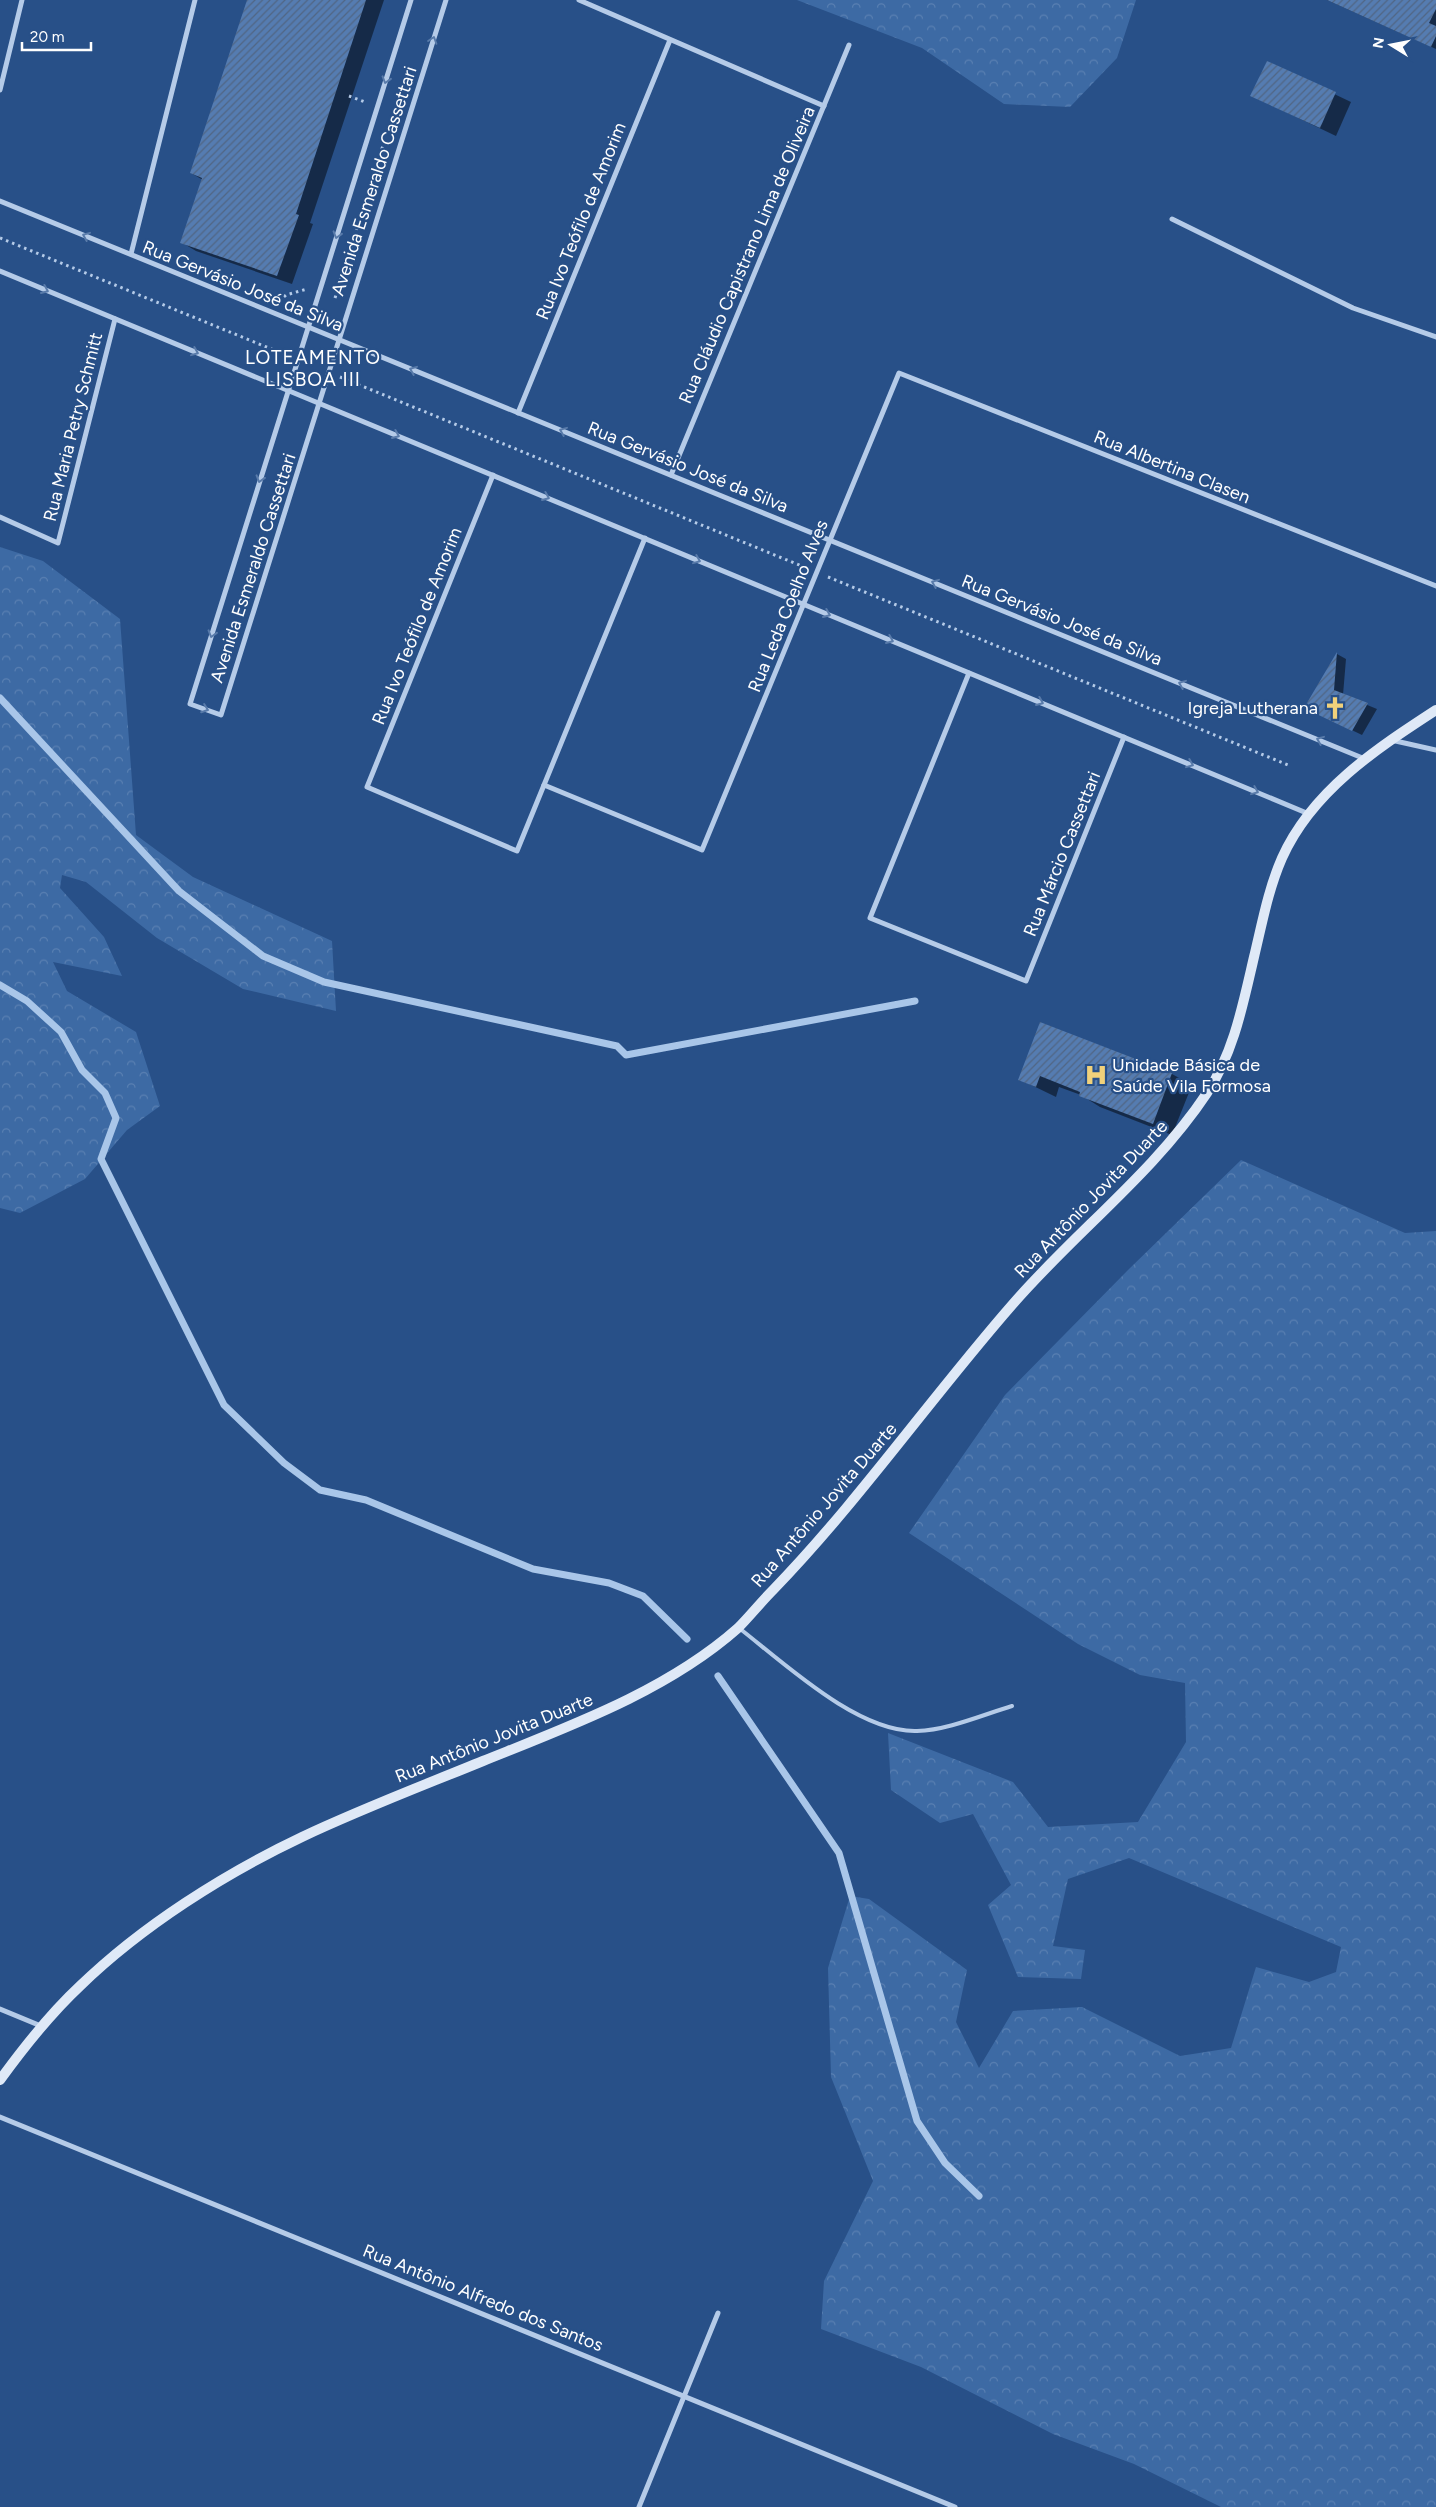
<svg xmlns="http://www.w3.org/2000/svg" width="1436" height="2507" font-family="Figtree,sans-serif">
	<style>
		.forest { fill: url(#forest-crowns) }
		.shadow { fill: #0007 }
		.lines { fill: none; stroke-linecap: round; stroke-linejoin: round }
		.stream { stroke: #a9c6e9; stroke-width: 7 }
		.building { fill: url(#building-hatch) }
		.path { stroke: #b5cbe8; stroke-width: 3; stroke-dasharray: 2.5 4; stroke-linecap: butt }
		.service { stroke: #b5cbe8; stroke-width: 4 }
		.minor { stroke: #b5cbe8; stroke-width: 5 }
		.secondary { stroke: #dfe9f7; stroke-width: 10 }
		.oneway { stroke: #597baa }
		.labels { text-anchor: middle; stroke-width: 4.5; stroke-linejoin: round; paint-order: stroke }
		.street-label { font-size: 18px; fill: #fff; stroke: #285088 }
		.poi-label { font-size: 18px; fill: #fff; stroke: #285088; text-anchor: end }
		.neighbourhood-label { font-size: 19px; letter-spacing: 1px; fill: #fff; stroke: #285088 }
	</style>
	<defs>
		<pattern id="forest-crowns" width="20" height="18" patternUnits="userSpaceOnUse" patternTransform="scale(1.25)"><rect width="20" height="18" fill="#3d6aa4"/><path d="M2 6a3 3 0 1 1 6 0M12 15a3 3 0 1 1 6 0" fill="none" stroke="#5a80b2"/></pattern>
		<pattern id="building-hatch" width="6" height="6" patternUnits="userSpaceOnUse" patternTransform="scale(1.25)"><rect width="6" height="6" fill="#557cb1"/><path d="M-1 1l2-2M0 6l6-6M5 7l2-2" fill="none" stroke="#516684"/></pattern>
	</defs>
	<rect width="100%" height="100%" fill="#285088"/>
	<g class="forest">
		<polygon points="797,0 1136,0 1117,58 1070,107 1004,104 922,48"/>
		<polygon points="0,547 43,561 120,619 136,835 193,877 332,941 336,1011 243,989 157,938 86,882 62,875 60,888 104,937 122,976 53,962 67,991 136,1032 160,1106 127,1130 85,1179 20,1213 0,1208"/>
		<polygon points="1241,1160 1405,1233 1436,1231 1436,2507 1221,2507 1134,2464 1053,2434 921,2367 821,2329 824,2281 873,2181 831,2077 828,1968 850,1896 869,1899 967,1970 956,2022 979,2068 1013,2011 1082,2007 1180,2056 1231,2048 1256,1967 1309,1982 1336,1972 1341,1947 1129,1858 1068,1879 1053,1946 1085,1950 1081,1979 1018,1977 988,1905 1011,1885 973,1814 940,1823 891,1790 888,1733 1013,1782 1048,1827 1138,1822 1186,1742 1185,1683 1140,1675 1078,1644 909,1533 1005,1395 1128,1270"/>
	</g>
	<g class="shadow">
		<polygon points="248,0 384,0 310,223 313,224 292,284 196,251 181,242 203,180 191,173"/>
		<polygon points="1327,0 1436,0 1436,49"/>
		<polygon points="1267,62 1351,102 1336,136 1252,96"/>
		<polygon points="1337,654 1346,659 1343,695 1377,709 1362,735 1306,708"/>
		<polygon points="1041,1024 1172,1074 1192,1085 1172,1135 1100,1107 1081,1095 1059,1087 1056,1097 1019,1079"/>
	</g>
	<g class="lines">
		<g class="stream">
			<polyline points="0,698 179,891 263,956 324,982 617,1046 626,1055 915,1001"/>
			<polyline points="0,985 27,1001 61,1032 82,1070 105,1093 116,1118 101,1159 224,1405 284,1463 320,1490 366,1500 533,1569 609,1583 643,1596 687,1639"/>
			<polyline points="718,1676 839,1853 917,2121 945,2163 979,2196"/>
		</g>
	</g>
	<g class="building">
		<polygon points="247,0 366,0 296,214 299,215 277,276 180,243 202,178 190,173"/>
		<polygon points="1327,0 1436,0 1436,9 1429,23 1436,26 1436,36 1431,47"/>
		<polygon points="1267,61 1336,92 1320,128 1250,96"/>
		<polygon points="1337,652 1334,690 1368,703 1352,731 1304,708"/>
		<polygon points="1040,1022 1172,1073 1153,1124 1079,1096 1080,1092 1040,1076 1036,1087 1018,1080"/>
	</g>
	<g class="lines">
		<g class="path">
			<polyline points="349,96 365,102"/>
			<polyline points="0,238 286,355"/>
			<polyline points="335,298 385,139"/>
			<polyline points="279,301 286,295 307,289"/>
			<polyline points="340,377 804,567"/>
			<polyline points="828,577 1288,765"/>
		</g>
		<path class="service" d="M739 1628C784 1663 858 1733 917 1731 948 1730 982 1715 1012 1706"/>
		<g class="minor">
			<polyline points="411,0 190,704 221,715 446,0"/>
			<polyline points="579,0 824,106"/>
			<polyline points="0,90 22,0"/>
			<polyline points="0,201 1365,759"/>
			<polyline points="1172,219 1353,308 1436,337"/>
			<polyline points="131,254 195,0"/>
			<polyline points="0,271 1309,814"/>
			<polyline points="518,413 670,40"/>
			<polyline points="493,475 367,787 517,851 645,538"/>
			<polyline points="671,475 849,45"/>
			<polyline points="0,517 58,543 115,319"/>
			<polyline points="969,673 870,918 1026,981 1124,737"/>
			<polyline points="1391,740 1436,750"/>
			<polyline points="544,785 702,850 899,373 1436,586"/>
			<polyline points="0,2009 41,2026"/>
			<polyline points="0,2117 955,2507"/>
			<polyline points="639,2507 718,2313"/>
		</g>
		<path class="secondary" d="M0 2080C24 2047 50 2014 80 1986 142 1926 224 1874 302 1837 361 1809 422 1786 483 1761 570 1726 667 1691 738 1628 750 1616 761 1602 773 1590 859 1501 930 1399 1012 1305 1074 1233 1154 1173 1207 1093 1234 1052 1243 1004 1254 957 1262 924 1268 890 1282 858 1312 791 1376 749 1436 710"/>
	</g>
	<defs><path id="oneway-chevron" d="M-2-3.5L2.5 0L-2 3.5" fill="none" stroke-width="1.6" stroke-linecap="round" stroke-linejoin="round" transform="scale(1.25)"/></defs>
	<g class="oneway">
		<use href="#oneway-chevron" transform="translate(433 40) rotate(-72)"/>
		<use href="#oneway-chevron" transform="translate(386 80) rotate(107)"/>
		<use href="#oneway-chevron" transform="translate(337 235) rotate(107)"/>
		<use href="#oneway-chevron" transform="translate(86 236) rotate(-158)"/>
		<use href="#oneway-chevron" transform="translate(45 290) rotate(23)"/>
		<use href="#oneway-chevron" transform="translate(195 352) rotate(22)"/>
		<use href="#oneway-chevron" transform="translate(413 370) rotate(-158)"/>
		<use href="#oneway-chevron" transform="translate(563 431) rotate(-158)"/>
		<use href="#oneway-chevron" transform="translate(396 435) rotate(23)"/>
		<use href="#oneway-chevron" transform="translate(260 479) rotate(107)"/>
		<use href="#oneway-chevron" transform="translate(546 497) rotate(23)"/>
		<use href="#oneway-chevron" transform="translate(697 560) rotate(22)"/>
		<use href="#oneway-chevron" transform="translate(935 583) rotate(-158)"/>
		<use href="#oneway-chevron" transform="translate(827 614) rotate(23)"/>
		<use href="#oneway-chevron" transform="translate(212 634) rotate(107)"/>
		<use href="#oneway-chevron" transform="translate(890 640) rotate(23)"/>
		<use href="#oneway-chevron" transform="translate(1182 684) rotate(-158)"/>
		<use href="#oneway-chevron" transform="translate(1040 702) rotate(23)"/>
		<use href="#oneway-chevron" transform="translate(205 709) rotate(20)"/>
		<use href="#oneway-chevron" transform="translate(1320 740) rotate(-158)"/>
		<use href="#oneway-chevron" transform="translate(1190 764) rotate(22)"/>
		<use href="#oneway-chevron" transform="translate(1255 791) rotate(22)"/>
	</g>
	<defs>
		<symbol id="church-bare" viewBox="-9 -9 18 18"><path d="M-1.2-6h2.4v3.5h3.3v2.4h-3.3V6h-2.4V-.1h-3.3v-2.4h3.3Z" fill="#f0d17b" stroke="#285088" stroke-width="2.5" paint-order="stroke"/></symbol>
		<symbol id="hospital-bare" viewBox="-9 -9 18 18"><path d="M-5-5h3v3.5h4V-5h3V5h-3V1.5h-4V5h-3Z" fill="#f0d17b" stroke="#285088" stroke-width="2.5" paint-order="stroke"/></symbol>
	</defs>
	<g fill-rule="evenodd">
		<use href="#church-bare" x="1319" y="692" width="32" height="32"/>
		<use href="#hospital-bare" x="1080" y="1059" width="32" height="32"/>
	</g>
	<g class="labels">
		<g class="street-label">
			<text transform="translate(374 181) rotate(-72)" y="6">Avenida Esmeraldo Cassettari</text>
			<text transform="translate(581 221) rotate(-68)" y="6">Rua Ivo Teófilo de Amorim</text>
			<text transform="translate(747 255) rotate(-67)" y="6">Rua Cláudio Capistrano Lima de Oliveira</text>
			<text transform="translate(243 286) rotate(22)" y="6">Rua Gervásio José da Silva</text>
			<text transform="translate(73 427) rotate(-76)" y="6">Rua Maria Petry Schmitt</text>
			<text transform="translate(688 467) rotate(22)" y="6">Rua Gervásio José da Silva</text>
			<text transform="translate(1172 467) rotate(22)" y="6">Rua Albertina Clasen</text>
			<text transform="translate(253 568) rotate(-72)" y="6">Avenida Esmeraldo Cassettari</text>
			<text transform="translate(788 606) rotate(-68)" y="6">Rua Leda Coelho Alves</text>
			<text transform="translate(1062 620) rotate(22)" y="6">Rua Gervásio José da Silva</text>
			<text transform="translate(417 626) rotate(-68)" y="6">Rua Ivo Teófilo de Amorim</text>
			<text transform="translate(1062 854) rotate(-68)" y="6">Rua Márcio Cassettari</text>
			<text transform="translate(1091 1199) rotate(-46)" y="6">Rua Antônio Jovita Duarte</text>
			<text transform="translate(824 1505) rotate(-49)" y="6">Rua Antônio Jovita Duarte</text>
			<text transform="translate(494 1738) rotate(-22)" y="6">Rua Antônio Jovita Duarte</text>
			<text transform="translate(483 2298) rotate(22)" y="6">Rua Antônio Alfredo dos Santos</text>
		</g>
		<g class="poi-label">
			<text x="1318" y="714">Igreja Lutherana</text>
			<text x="1112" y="1071" text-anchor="start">Unidade Básica de<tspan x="1112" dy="21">Saúde Vila Formosa</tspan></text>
		</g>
		<g class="neighbourhood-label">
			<text x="313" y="364">LOTEAMENTO<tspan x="313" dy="22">LISBOA III</tspan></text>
		</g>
	</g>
	<g transform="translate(1391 45) rotate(280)" stroke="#285088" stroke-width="4" paint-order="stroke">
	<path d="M0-4L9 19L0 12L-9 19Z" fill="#ffffff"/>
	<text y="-8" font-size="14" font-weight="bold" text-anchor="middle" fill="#ffffff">N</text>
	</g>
	<path d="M22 42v8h69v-8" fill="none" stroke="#ffffff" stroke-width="2.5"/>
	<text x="30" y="42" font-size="15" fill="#ffffff" stroke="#285088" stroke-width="4" paint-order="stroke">20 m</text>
</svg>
